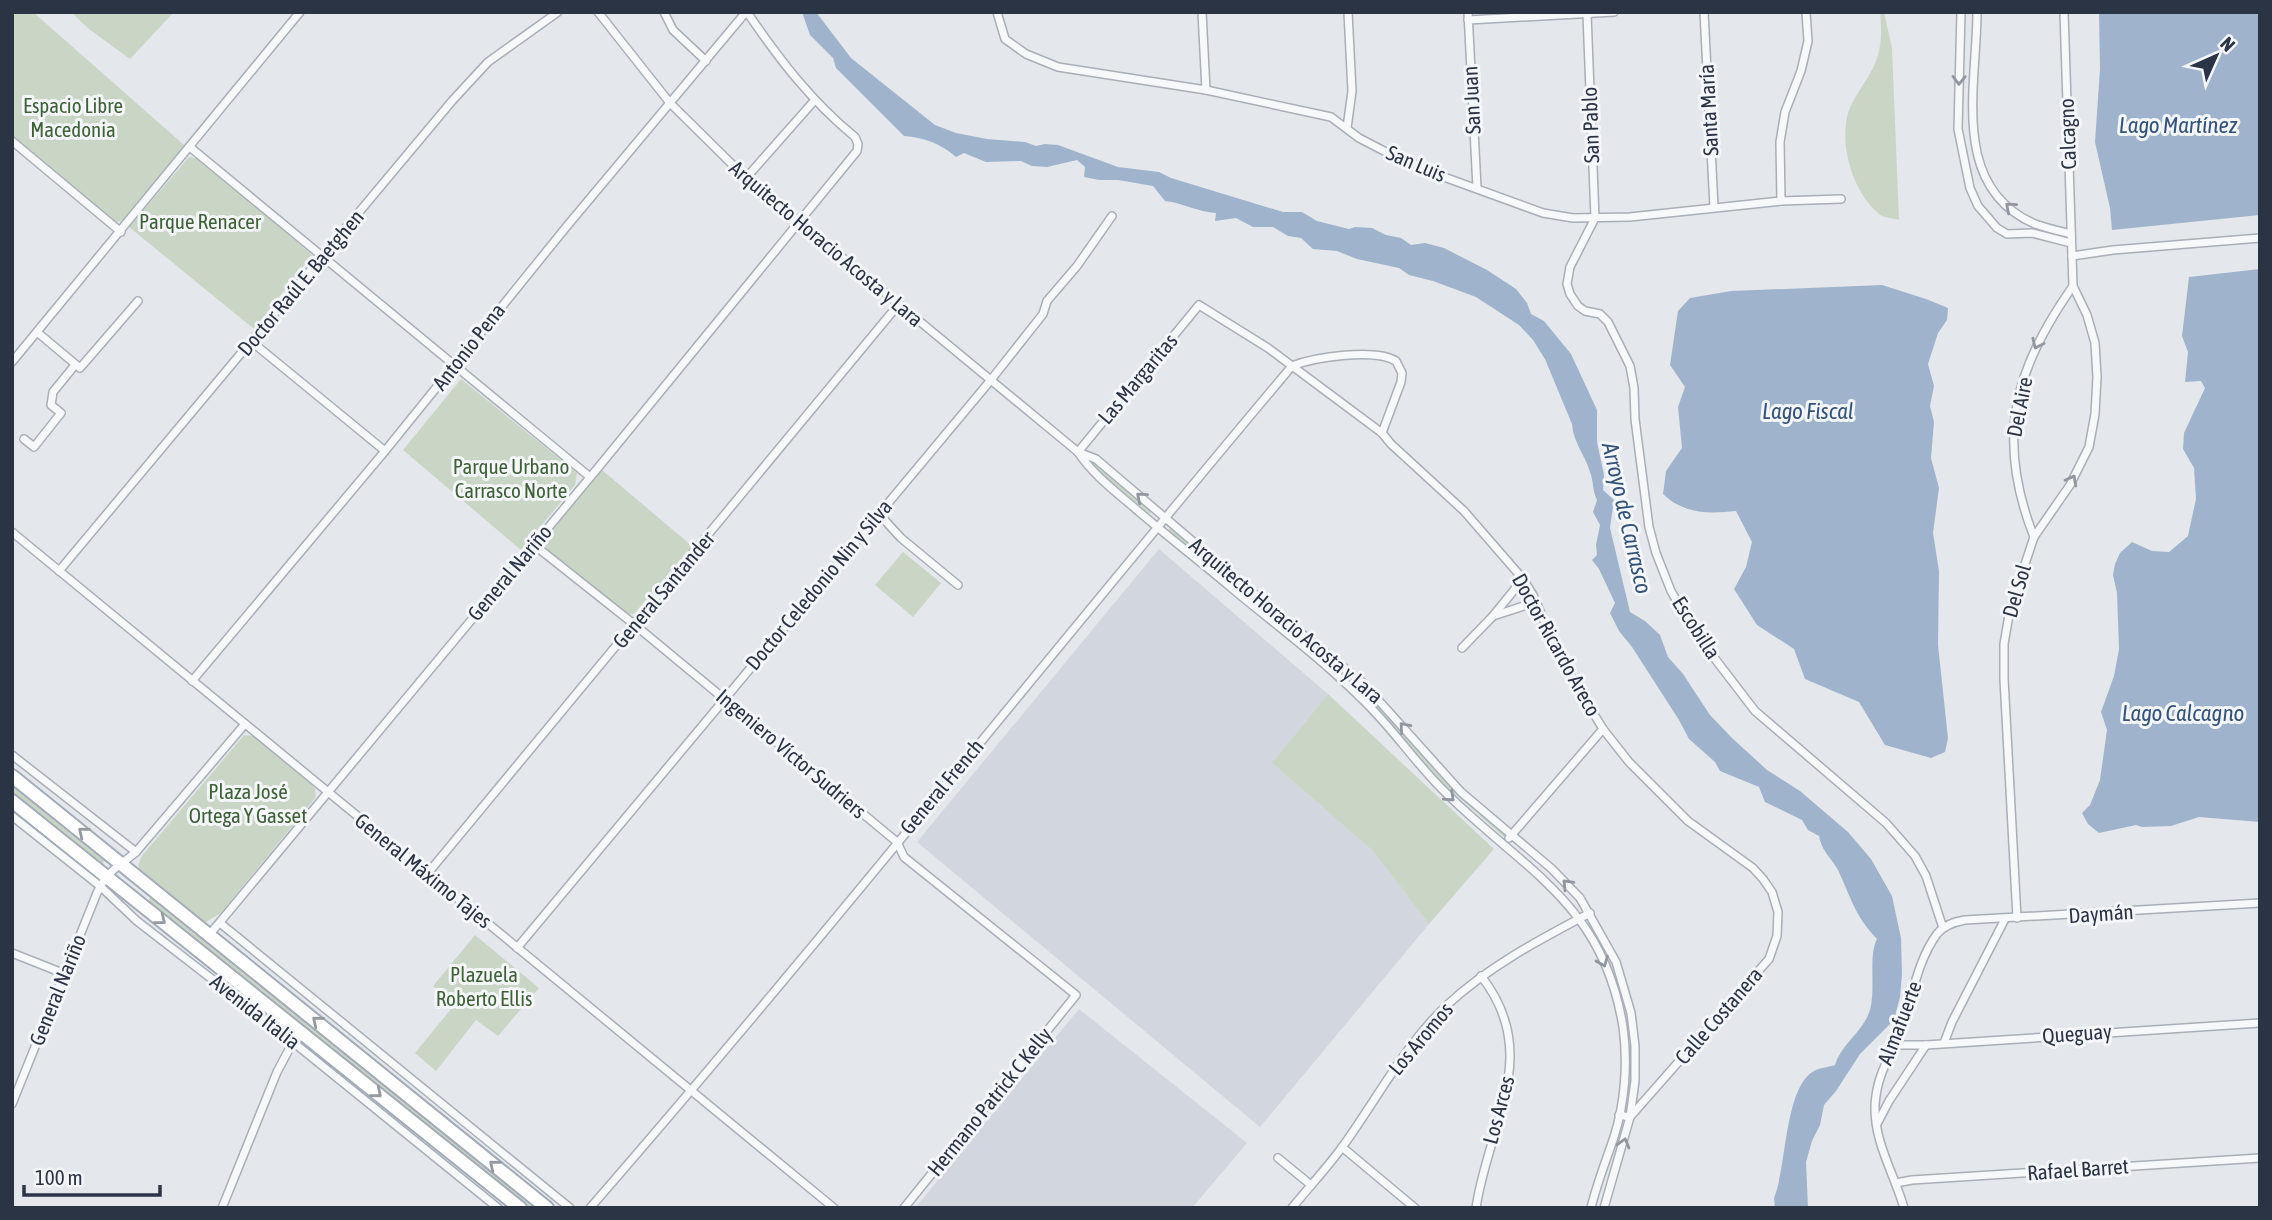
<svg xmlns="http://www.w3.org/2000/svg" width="2272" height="1220" font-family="'Asap Condensed',sans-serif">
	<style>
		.built { fill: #d2d6de }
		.green { fill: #c9d6c5 }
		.water { fill: #9fb4cc }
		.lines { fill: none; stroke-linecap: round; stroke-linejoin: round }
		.minor-casing { stroke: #a9aeb7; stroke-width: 10 }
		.primary-casing { stroke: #a3abb8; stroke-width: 16 }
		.minor { stroke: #f7f8fa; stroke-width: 7 }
		.primary { stroke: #fff; stroke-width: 12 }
		.oneway { stroke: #9196a0 }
		.oneway2 { stroke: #959aa2 }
		.labels { text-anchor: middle; stroke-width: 6; stroke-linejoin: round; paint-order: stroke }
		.street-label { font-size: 21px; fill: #2b3445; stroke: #f4f6f9 }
		.park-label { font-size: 21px; fill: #3f6138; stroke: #f4f6f9 }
		.water-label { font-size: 23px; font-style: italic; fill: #34527a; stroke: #f4f6f9 }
	</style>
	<rect width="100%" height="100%" fill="#e4e7ec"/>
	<g class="built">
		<polygon points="1159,549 1328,694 1272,763 1373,851 1429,924 1260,1127 917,842"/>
		<polygon points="1079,1009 1247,1143 1192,1208 915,1208"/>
	</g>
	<g class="green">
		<polygon points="12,12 33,12 184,145 124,220 114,223 12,138"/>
		<polygon points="71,12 174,12 130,59 89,29"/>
		<path d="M1880 12H1884L1892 48 1899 220C1892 218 1883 218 1878 213 1855 193 1842 154 1846 124 1848 102 1865 85 1874 66 1882 50 1882 29 1880 12Z"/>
		<polygon points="189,157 200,159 312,255 254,329 129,227"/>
		<polygon points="461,379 577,473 575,485 521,550 403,450"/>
		<polygon points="1090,459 1151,511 1150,514 1090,465 1088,460"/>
		<polygon points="602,470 692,546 634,614 625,613 548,550 544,544 548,533"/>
		<polygon points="1171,528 1245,589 1246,592 1243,592 1170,533 1168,530"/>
		<polygon points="903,552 941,583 913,617 875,585"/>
		<polygon points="1255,598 1362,686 1404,731 1443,779 1506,834 1504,837 1439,780 1387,718 1360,690 1253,601"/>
		<polygon points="1328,694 1494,849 1429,924 1373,851 1272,763"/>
		<polygon points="244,735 253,736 308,781 315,789 316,797 221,913 206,922 197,918 141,872 138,865 142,856"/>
		<polygon points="12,782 106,858 105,861 103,863 97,860 12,793"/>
		<polygon points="152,895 541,1208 530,1208 151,904 149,900"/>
		<path d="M1589 921C1625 979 1637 1042 1627 1110L1623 1109 1627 1052 1601 948 1588 923Z"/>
		<polygon points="475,935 539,988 498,1036 476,1020 436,1071 415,1053 455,1004 433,986"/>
	</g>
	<g class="water">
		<path d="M802 12H816L851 58 935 125 956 133 987 139 1025 142 1036 146 1045 144 1058 145 1118 167 1159 172 1171 178 1283 212H1302L1317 221 1349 229 1355 227 1372 228 1386 235 1401 238 1411 245 1425 243 1444 248 1487 270 1516 289 1527 303 1531 314 1544 321 1571 354 1597 410V442L1604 475 1603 490 1614 500 1610 528 1630 612 1645 621 1660 635 1668 657 1683 674 1710 715 1732 738 1767 770 1800 791 1848 832 1871 859 1892 896 1901 938 1902 974 1900 997 1894 1020 1860 1054 1836 1091 1824 1105 1820 1125 1812 1141 1806 1162 1808 1208H1775L1774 1198C1787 1168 1784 1088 1814 1071 1819 1068 1829 1067 1835 1065 1842 1043 1863 1032 1870 1010 1876 988 1868 956 1877 939 1855 916 1851 898 1838 870 1830 856 1822 852 1819 836L1808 830 1802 820 1765 802 1759 787 1720 771 1715 762 1689 739 1679 720 1632 647 1619 631 1610 613 1615 603 1599 569 1592 560 1597 555 1596 545 1600 525 1593 512 1597 500C1592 490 1594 482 1590 472 1585 455 1573 442 1572 424L1545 359 1533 340 1519 325 1476 297 1433 281 1409 275 1399 268 1357 259 1337 251 1313 249 1301 238 1288 236 1273 227H1253L1236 218 1215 221 1216 213C1198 212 1183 203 1165 201L1153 186 1118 180H1099L1084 177 1085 167 1077 160 1047 167 1032 166 1021 161 986 162 964 153 956 157C942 144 923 137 904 136L836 68 833 58 810 35Z"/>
		<polygon points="2099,12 2260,12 2260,215 2112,230 2110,208 2095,142 2100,69"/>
		<polygon points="2260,269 2260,822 2199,817 2171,826 2142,827 2136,825 2099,833 2088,824 2082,813 2090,805 2100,780 2107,730 2101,712 2114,676 2119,649 2117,593 2113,575 2115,564 2120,553 2132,542 2152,551 2169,552 2188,536 2196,499 2194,468 2183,449 2184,433 2205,388 2201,381 2185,382 2188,352 2182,336 2189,277"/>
		<path d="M1882 285 1926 299 1948 308 1947 320 1938 333 1928 364 1934 386 1930 406 1934 422 1931 458 1939 488 1933 533 1939 571 1938 645 1948 738 1945 752 1931 758 1885 745 1859 702 1805 679 1794 649 1757 625 1734 589 1746 567 1752 542 1736 511C1708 514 1684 514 1663 494L1666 471 1682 448 1678 407 1685 387 1670 365 1678 311 1690 298 1731 291Z"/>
	</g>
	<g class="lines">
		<defs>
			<g id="minor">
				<path d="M598 12 670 103 746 178 1078 452C1092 473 1111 488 1130 504 1162 532 1196 558 1228 585 1272 622 1320 657 1361 698 1391 726 1413 760 1442 789 1521 869 1603 901 1623 1027 1628 1062 1625 1103 1614 1137 1606 1161 1597 1183 1591 1208"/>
				<polyline points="664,12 673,30 706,61"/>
				<polyline points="997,12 1005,39 1026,54 1058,67 1206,90 1331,117 1359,138 1384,151 1444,177 1543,213 1573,218 1630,217 1781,201 1841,199"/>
				<polyline points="1202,12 1206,90"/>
				<polyline points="1468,12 1477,188"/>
				<polyline points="1704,12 1714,207"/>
				<polyline points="1961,12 1958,129 1970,188 1978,206 1997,228 2007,234 2032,233 2071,243"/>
				<path d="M1977 12C1977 85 1949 187 2035 224 2046 228 2059 231 2071 234"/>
				<polyline points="1587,14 1595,218 1570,267 1567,284 1570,294 1578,306 1585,311 1600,314 1608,322 1630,366 1634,388 1635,419 1649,527 1656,553 1671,591 1696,634 1755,711 1886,823 1915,856 1926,876 1943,928"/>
				<polyline points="1468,20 1614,12"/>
				<polyline points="1347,128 1352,91 1348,12"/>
				<polyline points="12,141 121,232"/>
				<polyline points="191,148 590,477"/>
				<polyline points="746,178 814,101"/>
				<polyline points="1781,201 1780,142 1785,112 1801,71 1808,41 1806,12"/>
				<polyline points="2072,256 2113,250 2260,238"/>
				<polyline points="37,332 80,368 138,301"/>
				<polyline points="252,342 385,451"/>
				<polyline points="12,362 300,12"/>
				<polyline points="24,439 34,447 61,413 51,405 53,392 75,365"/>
				<polyline points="1078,452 1199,305 1268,348 1382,433 1391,444 1464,511 1523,579 1533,595 1560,658 1603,729 1629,762 1688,821 1753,868 1763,879 1772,892 1778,912 1777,936 1769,959 1630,1117 1619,1115"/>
				<polyline points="1078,452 1096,459 1297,630 1363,683 1461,792 1552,869 1580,898 1616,962 1631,1013 1635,1046 1635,1081 1630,1117 1604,1208"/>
				<polyline points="879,514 901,538 958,585"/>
				<polyline points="12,532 834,1208"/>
				<path d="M2034 537C1995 438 2014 370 2073 286"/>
				<polyline points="533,544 635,625 897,842 904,857 1076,995 904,1208"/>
				<polyline points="59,571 452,101 488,62 558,12"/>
				<polyline points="1493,616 1536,602"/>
				<polyline points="1462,648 1493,616 1523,579"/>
				<polyline points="192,681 385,451 567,226 746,12"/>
				<polyline points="12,755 136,852"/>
				<polyline points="12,816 100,886 137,921 293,1042 498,1208"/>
				<polyline points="1509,838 1603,729"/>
				<polyline points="428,873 898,305"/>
				<polyline points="2017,918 2004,679 2004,644 2010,609 2034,537 2070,485 2089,447 2095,414 2097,377 2095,343 2087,315 2073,286 2064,12"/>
				<polyline points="220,923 570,1208"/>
				<path d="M210 934 597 469 857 151 858 144 855 137C811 101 779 59 747 12"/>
				<polyline points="517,948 990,381 1043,314 1047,301 1077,266 1112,216"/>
				<polyline points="12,953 65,974"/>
				<polyline points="1944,1043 1952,1022 2005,919"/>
				<polyline points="1894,1045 1926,1045 2260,1023"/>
				<path d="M12 1104 97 893C107 871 118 867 136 852L245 724"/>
				<polyline points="1877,1124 1889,1101 1926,1045"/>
				<polyline points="1342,1147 1415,1208"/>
				<polyline points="1278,1158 1311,1185"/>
				<polyline points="1896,1183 1912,1180 2260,1158"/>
				<polyline points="222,1208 277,1072 293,1042 297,1040"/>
				<path d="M590 1208C830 932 1057 645 1292 366 1315 357 1375 348 1396 361L1402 373 1401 382 1382 433"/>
				<path d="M1292 1208C1309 1187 1327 1168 1343 1146 1377 1099 1404 1046 1447 1005 1489 966 1539 940 1590 913"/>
				<path d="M1476 1208C1488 1125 1543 1054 1481 976"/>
				<path d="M1904 1208C1894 1173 1874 1143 1875 1105 1877 1073 1890 1058 1901 1030 1912 999 1917 961 1937 934 1944 925 1954 922 1965 920L2260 903"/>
			</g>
			<g id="primary">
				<polyline points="12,776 547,1208"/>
				<polyline points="12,801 520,1208"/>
			</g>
		</defs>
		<use href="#minor" class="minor-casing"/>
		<use href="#primary" class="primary-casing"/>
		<use href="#minor" class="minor"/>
		<use href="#primary" class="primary"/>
	</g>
	<defs><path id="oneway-chevron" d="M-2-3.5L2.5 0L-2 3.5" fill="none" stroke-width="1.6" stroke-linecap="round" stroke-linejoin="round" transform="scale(1.75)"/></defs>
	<g class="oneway">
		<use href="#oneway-chevron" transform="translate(1959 80) rotate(91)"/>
		<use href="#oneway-chevron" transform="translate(2010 207) rotate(-139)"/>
		<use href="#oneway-chevron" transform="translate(2037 344) rotate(115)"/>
		<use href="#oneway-chevron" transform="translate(2072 480) rotate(-62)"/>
		<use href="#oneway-chevron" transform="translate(1141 497) rotate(-140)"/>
		<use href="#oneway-chevron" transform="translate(1404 727) rotate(-131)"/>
		<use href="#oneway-chevron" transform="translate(1450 797) rotate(43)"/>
		<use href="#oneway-chevron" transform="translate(1567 884) rotate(-134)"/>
		<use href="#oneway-chevron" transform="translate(1603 962) rotate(68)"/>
		<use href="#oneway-chevron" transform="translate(1624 1143) rotate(-74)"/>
	</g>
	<g class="oneway2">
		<use href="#oneway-chevron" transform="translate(83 832) rotate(-141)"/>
		<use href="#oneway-chevron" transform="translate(161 920) rotate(38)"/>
		<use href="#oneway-chevron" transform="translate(317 1021) rotate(-141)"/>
		<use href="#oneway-chevron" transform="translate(377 1093) rotate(39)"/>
		<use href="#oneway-chevron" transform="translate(494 1165) rotate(-141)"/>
	</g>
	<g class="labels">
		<g class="street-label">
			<text transform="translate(1472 100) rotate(-93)" y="7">San Juan</text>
			<text transform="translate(1709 110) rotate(-93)" y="7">Santa María</text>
			<text transform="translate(1591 125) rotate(-92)" y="7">San Pablo</text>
			<text transform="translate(2068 134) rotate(-92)" y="7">Calcagno</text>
			<text transform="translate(1416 164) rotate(23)" y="7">San Luis</text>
			<text transform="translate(826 244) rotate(40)" y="7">Arquitecto Horacio Acosta y Lara</text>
			<text transform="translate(301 283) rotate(-50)" y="7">Doctor Raúl E. Baetghen</text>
			<text transform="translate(469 347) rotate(-52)" y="7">Antonio Pena</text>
			<text transform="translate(1138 379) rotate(-50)" y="7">Las Margaritas</text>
			<text transform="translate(2020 407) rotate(-79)" y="7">Del Aire</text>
			<text transform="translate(510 573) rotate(-50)" y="7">General Nariño</text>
			<text transform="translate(819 585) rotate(-50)" y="7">Doctor Celedonio Nin y Silva</text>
			<text transform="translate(664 590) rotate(-50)" y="7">General Santander</text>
			<text transform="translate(2017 591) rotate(-74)" y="7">Del Sol</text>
			<text transform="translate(1286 621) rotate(40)" y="7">Arquitecto Horacio Acosta y Lara</text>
			<text transform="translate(1696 628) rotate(57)" y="7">Escobilla</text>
			<text transform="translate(1556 645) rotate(61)" y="7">Doctor Ricardo Areco</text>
			<text transform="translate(791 754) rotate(40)" y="7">Ingeniero Víctor Sudriers</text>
			<text transform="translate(942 787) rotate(-50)" y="7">General French</text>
			<text transform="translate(423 871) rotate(39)" y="7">General Máximo Tajes</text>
			<text transform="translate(2101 914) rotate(-4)" y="7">Daymán</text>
			<text transform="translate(58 990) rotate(-68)" y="7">General Nariño</text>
			<text transform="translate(255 1012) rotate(38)" y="7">Avenida Italia</text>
			<text transform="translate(1719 1016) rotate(-49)" y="7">Calle Costanera</text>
			<text transform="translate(1900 1023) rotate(-69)" y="7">Almafuerte</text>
			<text transform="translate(2077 1034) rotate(-4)" y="7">Queguay</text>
			<text transform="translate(1421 1039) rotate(-50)" y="7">Los Aromos</text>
			<text transform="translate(990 1102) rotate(-51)" y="7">Hermano Patrick C Kelly</text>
			<text transform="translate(1499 1110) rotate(-75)" y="7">Los Arces</text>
			<text transform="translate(2078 1170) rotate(-4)" y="7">Rafael Barret</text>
		</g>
		<g class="park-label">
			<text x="73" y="113">Espacio Libre<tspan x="73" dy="24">Macedonia</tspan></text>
			<text x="200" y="229">Parque Renacer</text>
			<text x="511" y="474">Parque Urbano<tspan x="511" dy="24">Carrasco Norte</tspan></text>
			<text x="248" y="799">Plaza José<tspan x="248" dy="24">Ortega Y Gasset</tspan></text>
			<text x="484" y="982">Plazuela<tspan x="484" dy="24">Roberto Ellis</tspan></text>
		</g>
		<g class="water-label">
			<text x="2178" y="133">Lago Martínez</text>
			<text x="1808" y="419">Lago Fiscal</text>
			<text transform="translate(1627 518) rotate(77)" y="8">Arroyo de Carrasco</text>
			<text x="2183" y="721">Lago Calcagno</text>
		</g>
	</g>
	<rect width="2272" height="1220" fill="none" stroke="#2b3445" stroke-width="28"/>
	<g transform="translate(2216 56) rotate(45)" stroke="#f4f6f9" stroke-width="5" paint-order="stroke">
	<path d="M0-5L12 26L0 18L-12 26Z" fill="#2b3445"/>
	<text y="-10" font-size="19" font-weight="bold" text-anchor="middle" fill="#2b3445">N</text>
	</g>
	<path d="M24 1185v10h136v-10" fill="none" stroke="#2b3445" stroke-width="3.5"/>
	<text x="35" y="1185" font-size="21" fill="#2b3445" stroke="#f4f6f9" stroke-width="5" paint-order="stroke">100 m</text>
</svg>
